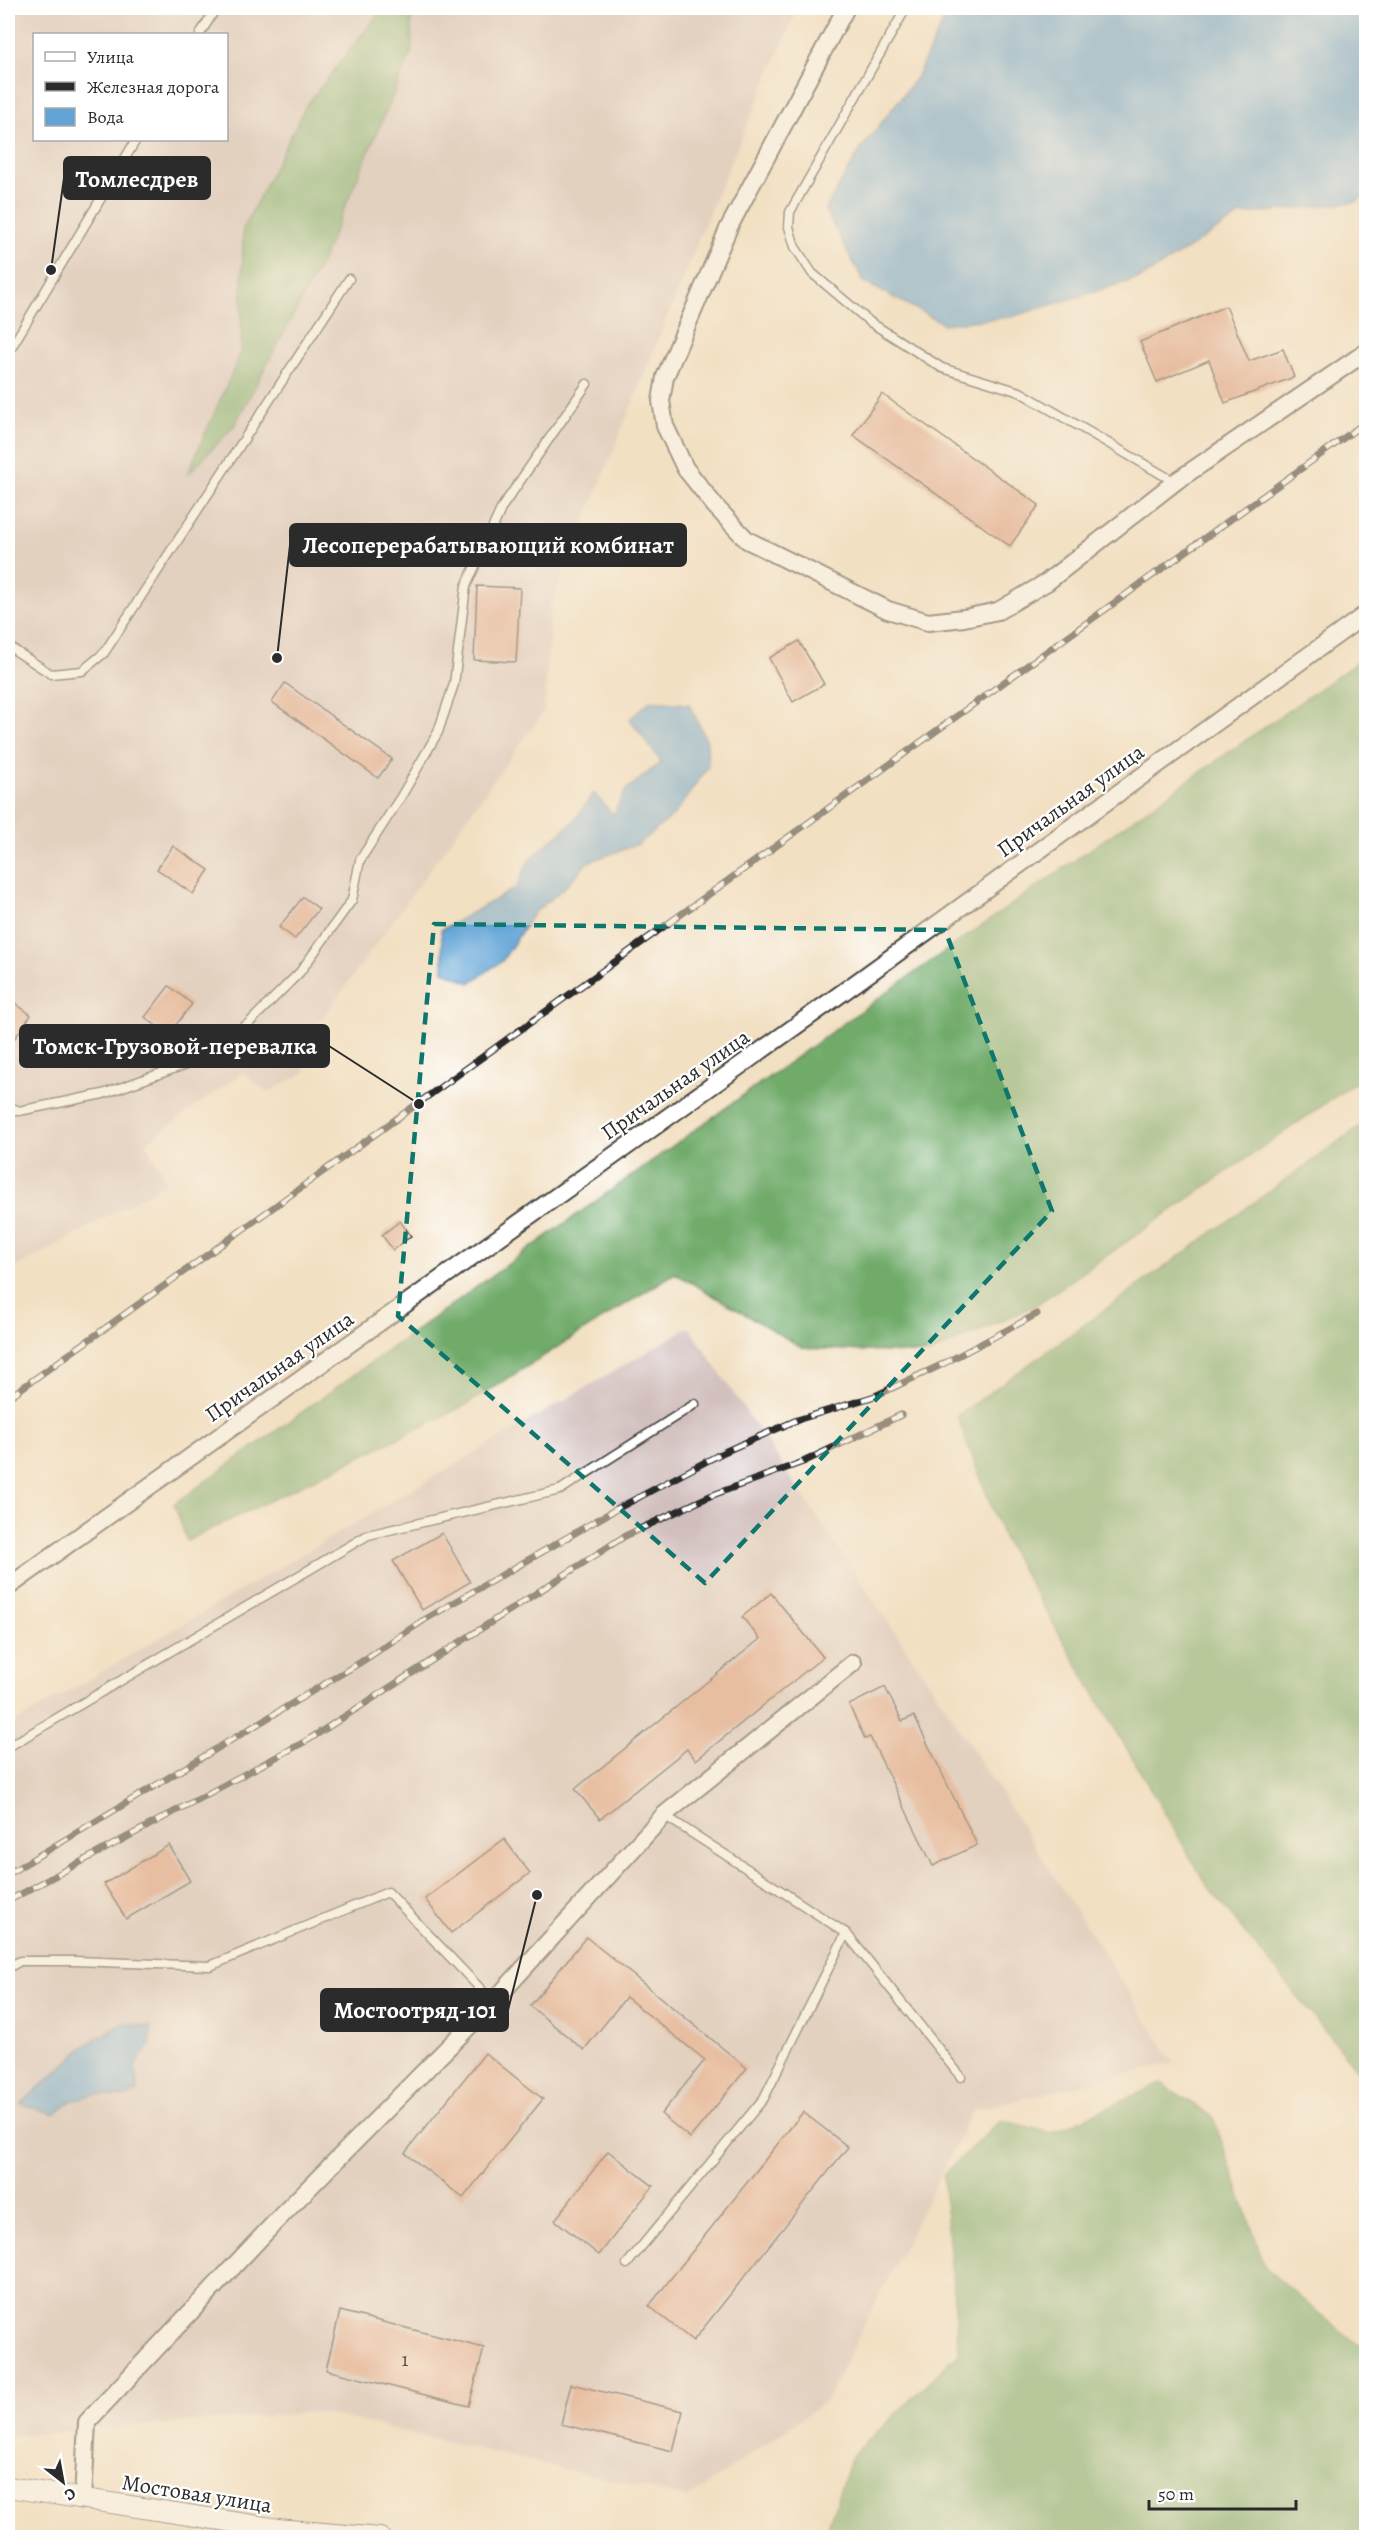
<svg xmlns="http://www.w3.org/2000/svg" width="1374" height="2545" font-family="Alegreya,serif">
	<style>
		.industrial { fill: #d1bfbd; fill-rule: evenodd }
		.forest { fill: #71ab6a; stroke: #4e6b4a; stroke-width: 1.5 }
		.water { fill: #62a4d6; stroke: #466880; stroke-width: 1.5 }
		.building { fill: #db9579 }
		.lines { fill: none; stroke-linecap: round; stroke-linejoin: round }
		.service-casing { stroke: #494642; stroke-width: 11 }
		.minor-casing { stroke: #494642; stroke-width: 20 }
		.tertiary-casing { stroke: #494642; stroke-width: 22 }
		.service { stroke: #fff; stroke-width: 8 }
		.minor { stroke: #fff; stroke-width: 16 }
		.tertiary { stroke: #fff; stroke-width: 20 }
		.rail-casing { stroke: #2b2b2b; stroke-width: 7 }
		.rail { stroke: #fff; stroke-width: 4.5; stroke-dasharray: 14; stroke-linecap: butt }
		.marked { fill: none; stroke: #0f766e; stroke-width: 4.5; stroke-dasharray: 12 8; stroke-linejoin: round }
		.labels { text-anchor: middle; stroke-width: 4.5; stroke-linejoin: round; paint-order: stroke }
		.number-label { font-size: 20px; fill: #57463e }
		.street-label { font-size: 22px; fill: #2b2b2b; stroke: #fff }
		.leader { fill: none; stroke: #2b2b2b; stroke-width: 2 }
		.callout-dot { fill: #2b2b2b; stroke: #fff; stroke-width: 2 }
		.callout { fill: #2b2b2b; stroke: #2b2b2b; stroke-width: 2 }
		.callout-label { font-size: 24px; text-anchor: middle; font-weight: bold; fill: #fff }
	</style>
	<rect width="100%" height="100%" fill="#fff"/>
	<filter id="ink" filterUnits="userSpaceOnUse"><feTurbulence type="fractalNoise" baseFrequency=".0167" numOctaves="2"/><feDisplacementMap in="SourceGraphic" scale="12" xChannelSelector="R" yChannelSelector="G"/><feConvolveMatrix kernelMatrix="1 2 1 2 8 2 1 2 1" color-interpolation-filters="sRGB"/></filter>
	<filter id="wash" filterUnits="userSpaceOnUse"><feTurbulence type="fractalNoise" baseFrequency=".008" numOctaves="4" result="noise"/><feDisplacementMap in="SourceGraphic" scale="24" xChannelSelector="R" yChannelSelector="G"/><feGaussianBlur stdDeviation="1.35" result="paint"/><feColorMatrix in="noise" values="0 0 0 0 0 0 0 0 0 0 0 0 0 0 0 0 0 1.4 0 .05"/><feComposite in="paint" operator="in"/></filter>
	<g filter="url(#wash)">
		<rect width="100%" height="100%" fill="#f2e0c2"/>
		<g class="industrial">
			<path d="M8 8H798L712 206 551 605 544 711 312 1033 304 1073 267 1093 243 1072 145 1143 167 1182 33 1259 8 1270ZM34 34H226V140H34Z"/>
			<polygon points="689,1327 943,1703 1174,2063 973,2110 826,2401 689,2498 319,2412 8,2436 8,1727"/>
		</g>
		<g class="forest">
			<polygon points="383,8 411,8 412,51 320,265 234,426 187,475 241,353 243,229 306,106"/>
			<polygon points="1366,656 1366,1075 1036,1305 929,1354 803,1348 675,1273 466,1405 187,1541 174,1504 904,980"/>
			<polygon points="1366,1122 1366,2081 1208,1887 1003,1538 957,1416"/>
			<polygon points="1161,2083 1213,2117 1266,2269 1366,2351 1366,2537 869,2538 825,2534 851,2457 959,2353 943,2175 1001,2120 1052,2133"/>
		</g>
		<g class="water">
			<polygon points="950,8 1366,8 1366,195 1355,202 1240,215 1143,277 1011,317 944,324 864,282 825,210 861,149 916,78"/>
			<polygon points="650,701 689,704 707,741 708,767 674,815 638,844 588,862 563,889 533,914 502,961 470,983 444,971 441,930 516,888 530,859 574,821 594,793 613,815 626,790 661,762 630,719"/>
			<polygon points="123,2023 151,2027 150,2045 135,2065 138,2092 121,2097 94,2094 71,2101 54,2114 21,2104 86,2045"/>
		</g>
		<g id="blocks">
			<g class="building">
				<polygon points="1226,306 1249,361 1283,349 1294,377 1225,403 1209,360 1157,382 1140,342"/>
				<polygon points="882,394 1039,505 1010,546 853,435"/>
				<polygon points="477,586 520,588 516,662 474,660"/>
				<polygon points="799,641 824,684 793,702 769,658"/>
				<polygon points="285,683 392,759 378,778 272,702"/>
				<polygon points="173,846 209,870 193,894 157,869"/>
				<polygon points="303,897 319,909 295,939 279,927"/>
				<polygon points="169,986 192,1004 168,1035 145,1017"/>
				<polygon points="8,998 31,1015 8,1048"/>
				<polygon points="400,1221 411,1236 393,1250 382,1235"/>
				<polygon points="442,1533 470,1582 422,1610 393,1561"/>
				<polygon points="771,1593 823,1657 696,1760 687,1749 600,1819 575,1789 760,1639 742,1617"/>
				<polygon points="885,1687 902,1721 914,1716 977,1845 933,1866 870,1737 865,1739 849,1705"/>
				<polygon points="504,1839 530,1873 451,1933 425,1899"/>
				<polygon points="169,1845 190,1881 126,1919 104,1884"/>
				<polygon points="586,1937 747,2068 690,2138 661,2114 705,2060 626,1997 584,2050 530,2006"/>
				<polygon points="485,2053 543,2099 463,2198 405,2153"/>
				<polygon points="803,2112 848,2147 693,2341 649,2306"/>
				<polygon points="608,2151 653,2186 599,2255 555,2220"/>
				<polygon points="340,2311 484,2348 469,2406 326,2370"/>
				<polygon points="571,2384 683,2411 673,2451 561,2424"/>
			</g>
		</g>
	</g>
	<g filter="url(#ink)">
		<use href="#blocks" fill-opacity="0" stroke="#494642" stroke-width="1.5"/>
		<g class="lines">
			<defs>
				<g id="service">
					<polyline points="906,8 790,212 789,227 795,247 812,273 870,322 942,368 1020,392 1175,482"/>
					<polyline points="200,34 216,8"/>
					<polyline points="8,353 136,140"/>
					<polyline points="8,646 51,674 82,671 104,653 349,279"/>
					<polyline points="8,1106 19,1111 103,1094 187,1064 249,1023 300,972 352,900 360,860 402,795 438,732 454,684 466,586 502,507 587,384"/>
					<polyline points="8,1747 368,1535 560,1490 695,1404"/>
					<polyline points="664,1815 846,1933 961,2077"/>
					<polyline points="8,1968 20,1961 75,1961 210,1966 388,1892 493,2002"/>
					<polyline points="627,2264 764,2098 846,1933"/>
				</g>
				<g id="minor">
					<polyline points="846,8 729,227 665,377 661,401 665,426 685,468 715,506 747,540 888,610 928,622 964,618 998,611 1047,582 1175,482 1366,352"/>
					<polyline points="8,1587 828,1003 1366,614"/>
					<polyline points="83,2500 87,2422 281,2216 493,2002 664,1815 853,1663"/>
				</g>
				<polyline id="tertiary" points="8,2487 278,2529 380,2538"/>
			</defs>
			<use href="#service" class="service-casing"/>
			<use href="#minor" class="minor-casing"/>
			<use href="#tertiary" class="tertiary-casing"/>
			<use href="#service" class="service"/>
			<use href="#minor" class="minor"/>
			<use href="#tertiary" class="tertiary"/>
			<defs>
				<g id="rail">
					<polyline points="8,1398 1366,422"/>
					<polyline points="8,1874 361,1662 424,1620 613,1511 724,1452 797,1420 875,1396 941,1365 1037,1314"/>
					<polyline points="8,1901 308,1740 625,1536 710,1496 803,1462 901,1415"/>
				</g>
			</defs>
			<use href="#rail" class="rail-casing"/>
			<use href="#rail" class="rail"/>
		</g>
	</g>
	<path d="M0 0H1374V2545H0ZM434 924 945 930 1052 1211 705 1583 398 1316Z" fill="#f2e0c2" fill-opacity=".55" fill-rule="evenodd"/>
	<path class="marked" d="M434 924 945 930 1052 1211 705 1583 398 1316Z"/>
	<g class="labels">
		<g class="number-label">
			<text x="405" y="2366">1</text>
		</g>
		<g class="street-label">
			<text transform="translate(1070 800) rotate(-36)" y="8">Причальная улица</text>
			<text transform="translate(675 1084) rotate(-35)" y="8">Причальная улица</text>
			<text transform="translate(279 1366) rotate(-35)" y="8">Причальная улица</text>
			<text transform="translate(197 2493) rotate(9)" y="8">Мостовая улица</text>
		</g>
	</g>
	<path class="leader" d="M51 270L64 178M277 658L290 545M419 1104L329 1046M537 1895L508 2010"/>
	<g class="callout-dot">
		<circle cx="51" cy="270" r="6"/>
		<circle cx="277" cy="658" r="6"/>
		<circle cx="419" cy="1104" r="6"/>
		<circle cx="537" cy="1895" r="6"/>
	</g>
	<g class="callout">
		<rect x="64" y="157" width="146" height="42" rx="6"/>
		<rect x="290" y="524" width="396" height="42" rx="6"/>
		<rect x="20" y="1025" width="309" height="42" rx="6"/>
		<rect x="321" y="1989" width="187" height="42" rx="6"/>
	</g>
	<g class="callout-label">
		<text x="137" y="187">Томлесдрев</text>
		<text x="488" y="553">Лесоперерабатывающий комбинат</text>
		<text x="175" y="1054">Томск-Грузовой-перевалка</text>
		<text x="415" y="2018">Мостоотряд-101</text>
	</g>
	<rect width="1374" height="2545" fill="none" stroke="#fff" stroke-width="30"/>
	<rect x="33" y="33" width="195" height="108" fill="#ffffff" stroke="#aaaaaa" stroke-width="1.5"/>
	<rect x="45" y="52" width="30" height="9" fill="#ffffff" stroke="#aaaaaa" stroke-width="1.5"/>
	<text x="87" y="63" font-size="18" fill="#2b2b2b">Улица</text>
	<rect x="45" y="82" width="30" height="9" fill="#2b2b2b" stroke="#aaaaaa" stroke-width="1.5"/>
	<text x="87" y="93" font-size="18" fill="#2b2b2b">Железная дорога</text>
	<rect x="45" y="108" width="30" height="18" fill="#62a4d6" stroke="#aaaaaa" stroke-width="1.5"/>
	<text x="87" y="123" font-size="18" fill="#2b2b2b">Вода</text>
	<g transform="translate(63 2482) rotate(149)" stroke="#ffffff" stroke-width="4.5" paint-order="stroke">
	<path d="M0-4.5L10 22L0 15L-10 22Z" fill="#2b2b2b"/>
	<text y="-9" font-size="16" font-weight="bold" text-anchor="middle" fill="#2b2b2b">С</text>
	</g>
	<path d="M1149 2500v9h147v-9" fill="none" stroke="#2b2b2b" stroke-width="3"/>
	<text x="1158" y="2500" font-size="18" fill="#2b2b2b" stroke="#ffffff" stroke-width="4.5" paint-order="stroke">50 m</text>
</svg>
